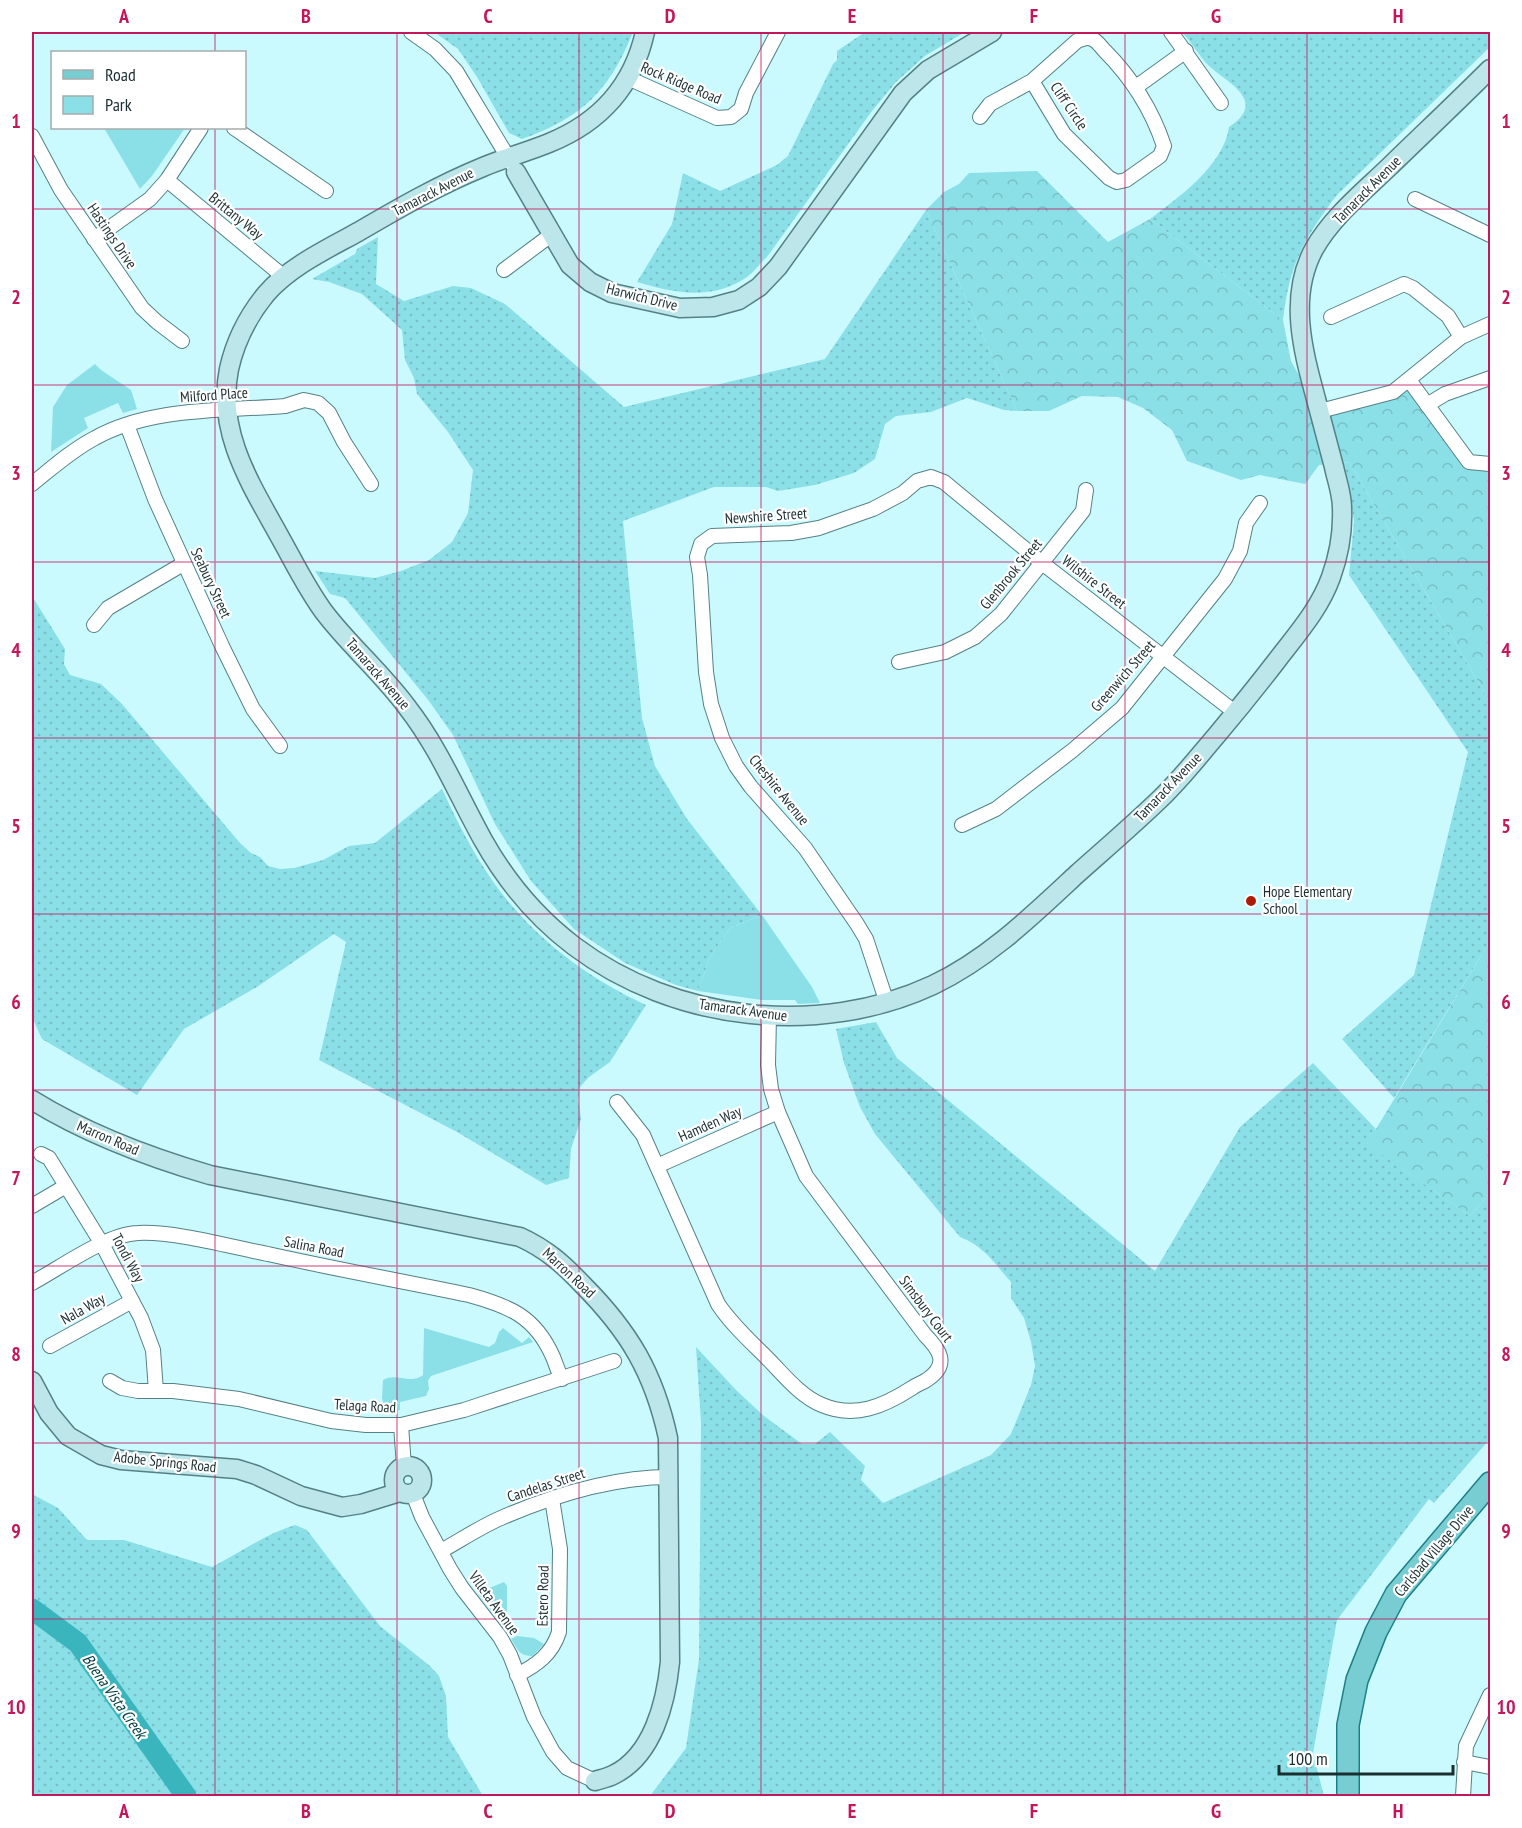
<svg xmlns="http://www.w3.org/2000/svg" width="1522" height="1828" font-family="'PT Sans Narrow',sans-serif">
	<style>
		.grass { fill: url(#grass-dots) }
		.forest { fill: url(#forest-crowns) }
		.park { fill: #8be0e7 }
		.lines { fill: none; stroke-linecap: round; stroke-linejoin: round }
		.river { stroke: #3ab5be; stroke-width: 21 }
		.street-casing { stroke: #558185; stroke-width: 16 }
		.secondary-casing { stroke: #558185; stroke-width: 21 }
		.primary-casing { stroke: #1d8087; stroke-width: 24 }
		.street { stroke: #fff; stroke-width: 14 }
		.secondary { stroke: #bce6e9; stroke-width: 18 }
		.primary { stroke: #78cdd3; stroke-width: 21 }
		.grid { fill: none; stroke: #c2185b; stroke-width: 1.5; stroke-opacity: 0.55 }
		.poi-dot { fill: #ac1d06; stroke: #fff; stroke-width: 2 }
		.labels { text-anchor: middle; stroke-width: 4.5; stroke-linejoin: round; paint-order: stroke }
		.street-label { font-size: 15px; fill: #1c2f30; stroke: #fff }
		.poi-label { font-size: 15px; fill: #1c2f30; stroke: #fff; text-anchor: start }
		.water-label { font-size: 16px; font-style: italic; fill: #074044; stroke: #fff }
		.neatline { fill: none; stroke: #c2185b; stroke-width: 2 }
		.grid-label { font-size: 20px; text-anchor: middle; font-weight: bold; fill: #c2185b }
	</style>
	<defs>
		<pattern id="grass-dots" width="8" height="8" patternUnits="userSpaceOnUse" patternTransform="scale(1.5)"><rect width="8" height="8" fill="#8be0e7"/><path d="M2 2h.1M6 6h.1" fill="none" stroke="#77c0c6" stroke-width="1.8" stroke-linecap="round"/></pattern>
		<pattern id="forest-crowns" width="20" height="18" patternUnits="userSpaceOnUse" patternTransform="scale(1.5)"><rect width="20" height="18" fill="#8be0e7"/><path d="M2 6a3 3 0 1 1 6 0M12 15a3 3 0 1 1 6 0" fill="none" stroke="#77c0c6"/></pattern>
	</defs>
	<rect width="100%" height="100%" fill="#cafafe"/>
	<g class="grass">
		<path d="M434 32H633C610 90 582 118 522 139L509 133 477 77 458 49Z"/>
		<path d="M865 32H965L925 56 896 82 872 111 767 257C760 263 754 272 747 277 712 301 674 293 637 282L672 224 683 173 720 191 777 165 788 156 833 64 837 60V51Z"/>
		<path d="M1182 32H1490V47L1337 195C1303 240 1290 263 1283 320L1150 219C1178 198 1224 165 1229 127 1271 99 1222 81 1205 62 1197 52 1190 41 1182 32Z"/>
		<polygon points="926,210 1017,411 1004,410 967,398 931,412 896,416 885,424 875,459 854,473 815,485 778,491 766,487 714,487 623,521 642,718 655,766 687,819 762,915 730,928 710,957 698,991 676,985 625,963 574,929 531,881 495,824 453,735 429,701 345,598 330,594 315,571 375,578 401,571 429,560 452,542 468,513 473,470 448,432 417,394 414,378 405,360 402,330 362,294 329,282 312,279 355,254 357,249 378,237 376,284 404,301 453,286 471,288 505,304 624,407 825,359"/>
		<polygon points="1349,462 1490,702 1490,941 1394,1098 1342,1039 1414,975 1468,752 1349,575 1354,521 1348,480 1341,463"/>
		<path d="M32 596 65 649 64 664 70 675 101 684 122 704 240 843 251 853 260 857 268 866 280 869 294 868 323 860 349 846 375 843 442 789C455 817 469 845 486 871 524 930 582 976 646 1005L610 1062 589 1077 580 1087 578 1100 581 1119 571 1149 569 1178 546 1185 457 1132 319 1060 346 942 334 934 257 987 184 1029 137 1095 42 1039 32 1017Z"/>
		<path d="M876 1022 897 1058 1155 1271 1240 1127 1313 1063 1376 1129 1363 1141 1470 1216 1490 1193V1439L1434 1503 1429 1499 1337 1620 1313 1753 1324 1796H650L686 1748 699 1659 701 1422 696 1347 737 1391 764 1416 802 1444H815L830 1432 865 1466 861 1480 883 1503 991 1455 1011 1434 1031 1385 1035 1366 1031 1342 1024 1318 1011 1298V1282C994 1263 984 1246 960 1237L875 1134 860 1107 844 1063 836 1029Z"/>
		<path d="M32 1494 58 1508 87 1540H124L212 1567C240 1553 265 1534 295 1525L307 1530 380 1626 430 1666 439 1676 446 1696 448 1737 483 1796H32Z"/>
	</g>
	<g class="forest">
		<polygon points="1037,171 1108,242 1150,219 1283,320 1291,361 1319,411 1409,380 1469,462 1490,464 1490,702 1349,462 1319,465 1305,484 1260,475 1241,480 1187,461 1172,430 1143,408 1118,397 1082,396 1049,411 1017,411 926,210 944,192 959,184 969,173"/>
		<polygon points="1490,941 1490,1193 1470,1216 1362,1141 1376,1129"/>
	</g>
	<g class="park">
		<polygon points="104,128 185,128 152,176 140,189"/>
		<polygon points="95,364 101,370 131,390 137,409 123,413 118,403 84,418 88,428 51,452 53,407 67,385"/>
		<polygon points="762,915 812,987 820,1003 798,1004 795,1000 762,1000 698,991 710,957 730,928"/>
		<path d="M424 1328 489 1347 495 1343 499 1332 503 1328 522 1343 529 1337 533 1342 431 1376 428 1381 429 1389 426 1396 400 1402V1410L394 1412 385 1410 382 1398 383 1380C396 1372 410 1385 423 1375Z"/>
		<polygon points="504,1582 507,1586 507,1627 505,1628 477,1593"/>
		<path d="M517 1636 534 1638 544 1644 533 1656C519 1656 518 1650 511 1639Z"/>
	</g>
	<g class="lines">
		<polyline class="river" points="32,1609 78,1643 186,1796"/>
		<defs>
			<g id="street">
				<polyline points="411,32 435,49 456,71 512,164"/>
				<polyline points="1171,32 1221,103"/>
				<polyline points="628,78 717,118 731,117 741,109 746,93 778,32"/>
				<polyline points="1136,87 1186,51"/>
				<path d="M980 117 990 104 1032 81 1077 41C1083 39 1088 36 1094 40 1098 42 1101 47 1104 50 1131 77 1152 110 1164 146L1160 156 1126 180 1117 182 1109 178 1064 134 1032 81"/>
				<polyline points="234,128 326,191"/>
				<polyline points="32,136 61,190 142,308 157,322 182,341"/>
				<polyline points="167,180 284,277"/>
				<polyline points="1415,199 1490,235"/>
				<polyline points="94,239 150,199 167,180 201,128"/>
				<polyline points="504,270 551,235"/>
				<polyline points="1331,317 1404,284 1413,288 1448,316 1461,337"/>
				<polyline points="1409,380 1469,462 1490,464"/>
				<polyline points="1427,405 1445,394 1490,378"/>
				<polyline points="1320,411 1393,392 1461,337 1490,324"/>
				<polyline points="127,425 155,499 222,646 253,709 280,746"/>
				<path d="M32 484C52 468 72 450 95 438 151 407 223 411 285 406L304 400 318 403 329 413 344 442 371 484"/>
				<polyline points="94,625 108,608 183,564"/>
				<polyline points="899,662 945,652 975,637 1001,614 1083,511 1086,490"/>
				<polyline points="962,825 996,809 1073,750 1122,708 1225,579 1240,551 1246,523 1260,503"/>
				<polyline points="887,1003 866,939 857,924 805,848 751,787 736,766 722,738 711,704 706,672 700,575 697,557 701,544 712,536 791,533 819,528 873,509 903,493 917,481 931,477 944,482 1042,563 1236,713"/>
				<path d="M617 1102 643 1135 718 1304C732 1325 750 1341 767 1358 784 1375 800 1396 822 1405 855 1419 884 1406 912 1388 917 1384 923 1383 928 1379 950 1364 939 1349 925 1335L806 1176 778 1112 771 1089 768 1065 769 1015"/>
				<polyline points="41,1154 49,1158 102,1244 141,1318 153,1350 156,1391"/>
				<polyline points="657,1166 778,1112"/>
				<polyline points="32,1206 66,1186"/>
				<path d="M32 1283C60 1268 106 1234 138 1233 175 1231 231 1247 268 1254 335 1269 402 1281 469 1295 509 1306 535 1316 553 1357 556 1364 558 1372 562 1379"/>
				<polyline points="50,1346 132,1301"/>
				<polyline points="110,1381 122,1388 138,1391 173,1391 239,1399 331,1421 366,1425 401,1425 464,1410 614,1361"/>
				<polyline points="401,1425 404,1467"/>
				<polyline points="413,1494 422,1517 450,1569 462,1588 500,1637 510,1655 534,1717 553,1752 567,1768 595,1781"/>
				<path d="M441 1551C461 1540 480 1527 501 1518 554 1495 612 1477 670 1477"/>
				<path d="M517 1675C537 1665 552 1654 559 1632L560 1549 552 1499"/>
				<polyline points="1464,1762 1490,1767"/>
				<polyline points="1463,1796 1466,1746 1490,1695"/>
			</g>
			<g id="secondary">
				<path d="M645 32C633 86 601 122 549 143 527 152 504 158 483 167 439 185 399 208 358 232 327 249 289 267 266 294 248 316 235 342 229 369 216 433 252 486 281 539 295 564 307 589 324 612 349 645 382 673 407 707 439 748 458 795 483 840 506 881 537 918 574 946 675 1022 819 1038 933 985 988 959 1033 915 1077 874 1105 849 1133 825 1160 799 1181 779 1198 757 1216 736 1237 711 1258 685 1278 659 1298 633 1320 608 1331 577 1339 555 1343 532 1342 508 1342 494 1337 481 1334 467 1328 445 1322 422 1316 399 1303 351 1288 297 1314 249 1332 217 1363 192 1389 167 1423 134 1457 102 1490 69"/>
				<polyline points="516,172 570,265 590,282 612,293 680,308 713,307 739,300 759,287 778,267 903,93 928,70 992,32"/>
				<path d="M32 1100C87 1134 148 1157 210 1175L520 1237C546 1249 562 1263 582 1284 629 1331 654 1373 668 1438L670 1662C666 1702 653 1756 613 1775 607 1778 601 1779 595 1781"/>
				<polyline points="32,1381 49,1413 68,1436 101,1455 121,1460 237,1469 256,1475 301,1496 342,1507 361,1504 400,1492"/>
				<circle cx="408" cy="1480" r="14"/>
			</g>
			<polyline id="primary" points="1348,1796 1348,1725 1357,1680 1376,1632 1396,1594 1490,1483"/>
		</defs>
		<use href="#street" class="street-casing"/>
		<use href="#secondary" class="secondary-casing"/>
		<use href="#primary" class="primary-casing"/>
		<use href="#street" class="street"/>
		<use href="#secondary" class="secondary"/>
		<use href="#primary" class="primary"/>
	</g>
	<path class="grid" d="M215 32V52M397 32V1796M579 32V1796M761 32V1796M943 32V1796M1125 32V1796M1307 32V1796M215 128V1796M32 209H1490M32 385H1490M32 562H1490M32 738H1490M32 914H1490M32 1090H1490M32 1266H1490M32 1443H1490M32 1619H1490"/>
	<circle class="poi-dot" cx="1251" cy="901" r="6"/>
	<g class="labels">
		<g class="street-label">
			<text transform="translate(681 83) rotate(23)" y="5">Rock Ridge Road</text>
			<text transform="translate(1069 106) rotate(56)" y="5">Cliff Circle</text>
			<text transform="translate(1367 190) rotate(-45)" y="5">Tamarack Avenue</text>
			<text transform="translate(433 192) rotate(-27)" y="5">Tamarack Avenue</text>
			<text transform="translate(236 216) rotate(39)" y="5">Brittany Way</text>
			<text transform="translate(112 236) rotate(56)" y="5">Hastings Drive</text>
			<text transform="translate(642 297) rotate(14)" y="5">Harwich Drive</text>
			<text transform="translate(214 395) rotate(-4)" y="5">Milford Place</text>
			<text transform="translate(766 516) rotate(-4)" y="5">Newshire Street</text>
			<text transform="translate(1011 574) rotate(-50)" y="5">Glenbrook Street</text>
			<text transform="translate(1094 582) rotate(38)" y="5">Wilshire Street</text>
			<text transform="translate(211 583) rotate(65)" y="5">Seabury Street</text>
			<text transform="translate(378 674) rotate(49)" y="5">Tamarack Avenue</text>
			<text transform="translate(1123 676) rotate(-49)" y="5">Greenwich Street</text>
			<text transform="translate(1168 787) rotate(-46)" y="5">Tamarack Avenue</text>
			<text transform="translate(779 790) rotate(51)" y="5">Cheshire Avenue</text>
			<text transform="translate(743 1010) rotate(8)" y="5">Tamarack Avenue</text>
			<text transform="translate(710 1124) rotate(-24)" y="5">Hamden Way</text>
			<text transform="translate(108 1138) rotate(23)" y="5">Marron Road</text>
			<text transform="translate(314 1247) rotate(11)" y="5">Salina Road</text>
			<text transform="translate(128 1258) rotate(62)" y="5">Tondi Way</text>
			<text transform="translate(569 1273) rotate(43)" y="5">Marron Road</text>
			<text transform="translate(83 1309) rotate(-29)" y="5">Nala Way</text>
			<text transform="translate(926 1309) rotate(53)" y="5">Simsbury Court</text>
			<text transform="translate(365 1406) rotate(3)" y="5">Telaga Road</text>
			<text transform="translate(165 1462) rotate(6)" y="5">Adobe Springs Road</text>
			<text transform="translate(546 1485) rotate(-18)" y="5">Candelas Street</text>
			<text transform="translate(1434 1551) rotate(-50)" y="5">Carlsbad Village Drive</text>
			<text transform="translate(543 1596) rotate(-89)" y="5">Estero Road</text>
			<text transform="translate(494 1603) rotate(54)" y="5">Villeta Avenue</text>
		</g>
		<g class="poi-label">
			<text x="1263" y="897">Hope Elementary<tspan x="1263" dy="17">School</tspan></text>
		</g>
		<g class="water-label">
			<text transform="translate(115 1696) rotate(55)" y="6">Buena Vista Creek</text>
		</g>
	</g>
	<rect width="1522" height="1828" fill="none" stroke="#ffffff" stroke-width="66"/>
	<rect x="51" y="51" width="195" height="78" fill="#ffffff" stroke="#a4acac" stroke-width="1.5"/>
	<rect x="63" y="70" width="30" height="9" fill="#78cdd3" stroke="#a4acac" stroke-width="1.5"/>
	<text x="105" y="81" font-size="18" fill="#1c2f30">Road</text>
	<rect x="63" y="96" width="30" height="18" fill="#8be0e7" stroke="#a4acac" stroke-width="1.5"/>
	<text x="105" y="111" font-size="18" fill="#1c2f30">Park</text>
	<path d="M1279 1765v9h174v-9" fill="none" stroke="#1c2f30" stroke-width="3"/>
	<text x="1288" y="1765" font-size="18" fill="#1c2f30" stroke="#ffffff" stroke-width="4.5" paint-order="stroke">100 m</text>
	<rect x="33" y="33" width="1456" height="1762" class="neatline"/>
	<g class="grid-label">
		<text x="124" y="23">A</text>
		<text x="306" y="23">B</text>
		<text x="488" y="23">C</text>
		<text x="670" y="23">D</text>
		<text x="852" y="23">E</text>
		<text x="1034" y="23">F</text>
		<text x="1216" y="23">G</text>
		<text x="1398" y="23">H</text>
		<text x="16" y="128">1</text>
		<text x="1506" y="128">1</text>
		<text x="16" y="304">2</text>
		<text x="1506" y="304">2</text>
		<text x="16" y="480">3</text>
		<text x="1506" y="480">3</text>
		<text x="16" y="657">4</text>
		<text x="1506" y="657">4</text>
		<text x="16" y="833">5</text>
		<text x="1506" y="833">5</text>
		<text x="16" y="1009">6</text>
		<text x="1506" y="1009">6</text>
		<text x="16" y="1185">7</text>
		<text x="1506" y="1185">7</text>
		<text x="16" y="1361">8</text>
		<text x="1506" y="1361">8</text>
		<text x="16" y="1538">9</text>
		<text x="1506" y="1538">9</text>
		<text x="16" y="1714">10</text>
		<text x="1506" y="1714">10</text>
		<text x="124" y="1818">A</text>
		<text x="306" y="1818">B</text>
		<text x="488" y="1818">C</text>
		<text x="670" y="1818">D</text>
		<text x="852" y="1818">E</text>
		<text x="1034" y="1818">F</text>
		<text x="1216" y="1818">G</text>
		<text x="1398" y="1818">H</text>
	</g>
</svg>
